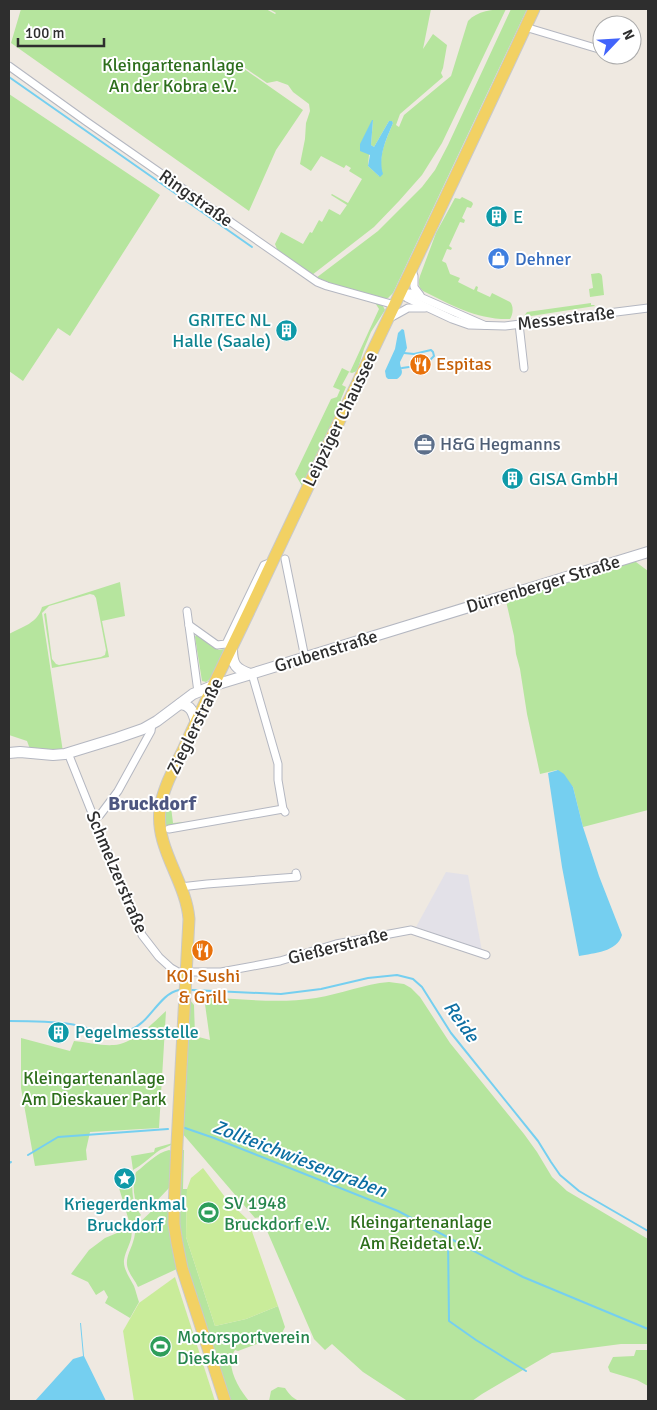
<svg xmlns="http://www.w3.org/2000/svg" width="657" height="1410" font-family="Signika,sans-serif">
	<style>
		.industrial { fill: #e3e1e8 }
		.green { fill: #b6e59e; fill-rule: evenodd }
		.pitch { fill: #c9ec9a }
		.water { fill: #75cff0 }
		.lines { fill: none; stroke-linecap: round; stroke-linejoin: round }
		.stream { stroke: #75cff0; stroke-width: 2 }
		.street-casing { stroke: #b4b7c1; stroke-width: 9 }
		.secondary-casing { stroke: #b4b7c1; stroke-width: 12 }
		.primary-casing { stroke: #c9c9c9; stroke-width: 13 }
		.street { stroke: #fff; stroke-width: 7 }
		.secondary { stroke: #fff; stroke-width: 10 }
		.primary { stroke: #f2d163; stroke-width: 11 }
		.labels { text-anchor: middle; stroke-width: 4; stroke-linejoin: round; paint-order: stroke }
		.park-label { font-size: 18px; fill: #2c6e1b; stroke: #fff }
		.street-label { font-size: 18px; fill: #2e2e2e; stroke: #fff }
		.culture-label { font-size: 18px; fill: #0d838f; stroke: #fff; text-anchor: start }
		.shop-label { font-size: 18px; fill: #366cbe; stroke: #fff; text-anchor: start }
		.food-label { font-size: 18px; fill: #c56008; stroke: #fff; text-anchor: start }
		.service-label { font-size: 18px; fill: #4e5e75; stroke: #fff; text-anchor: start }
		.leisure-label { font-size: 18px; fill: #27864d; stroke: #fff; text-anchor: start }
		.water-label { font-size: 19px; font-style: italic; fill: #0d6fa3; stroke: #fff }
		.quarter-label { font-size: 20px; font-weight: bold; fill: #4d5680; stroke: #fff }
	</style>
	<rect width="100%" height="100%" fill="#efe9e1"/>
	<polygon class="industrial" points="446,872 468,875 482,951 416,927"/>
	<g class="green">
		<path d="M21 9H266L275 14 276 13 269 9H431L423 49 433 34 447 45 443 68 441 73 443 77 400 114 396 125 399 127 404 115 451 76 468 21C477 11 493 9 506 9L442 143 422 175 399 201 374 227 312 275 278 252 275 244 281 232 303 244 310 232 312 233 319 220 322 222 329 209 340 215 347 205 331 195 332 194 348 203 362 179 349 171 351 168 346 165 344 168 321 156 311 171 300 164 305 139 306 123 310 111 309 104 293 92 288 85 277 81 267 83 241 65 244 60 240 66 303 110 276 150 249 211 11 43ZM372 120H373L371 145 374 147 389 121H392L393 123C386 140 378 156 382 174L379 176 368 166Z"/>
		<polygon points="511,9 527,9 393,293 388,298 381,298 335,286 316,278 378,231 422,187 435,170 448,145"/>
		<polygon points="9,94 160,195 70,336 58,328 23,381 9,371"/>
		<path d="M462 197 472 202 473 204 471 208 467 207 462 218 465 220 464 223 460 222 449 246 452 248 451 250 447 249 442 261 446 263 450 274 460 278 458 282 474 290 476 286 478 287 477 291 490 297 492 293 510 302C514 306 513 315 510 319 477 320 451 305 423 291 418 287 418 282 420 276L436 233 455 198 460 199Z"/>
		<polygon points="599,273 601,274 602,276 604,295 590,297 589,289 593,288 591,274"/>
		<polygon points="374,301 382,304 385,310 371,332 364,349 357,371 352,373 349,372 342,385 346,387 341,399 340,406 302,486 295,474 331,399 337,397 340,390 333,387 342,368 350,372 379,309"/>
		<polygon points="591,303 591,305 594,305 595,306 525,317 524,316 527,312"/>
		<polygon points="631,560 636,562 648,571 648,810 583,827 573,787 557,770 540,774 527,714 520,669 516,654 514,636 506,601"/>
		<path d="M120 582 125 616 102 621 109 657 52 668 44 614 46 613 52 659 56 664 59 665 101 657 105 655 106 650 96 598 94 595 90 594 49 606 42 613 63 752 30 749 27 741 9 735V634C22 627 38 623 42 607Z"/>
		<polygon points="196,635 198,635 219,650 224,649 211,678 206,682 202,681 195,637"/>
		<polygon points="168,806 171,807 173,823 184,822 184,824 166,826 166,811"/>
		<path d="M389 982 404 984 411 988 420 997 450 1043 524 1134 537 1152 552 1177 567 1191 648 1239V1344H621L552 1353 482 1394 472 1401H401L406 1400 363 1372 332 1344 325 1350 314 1339 261 1217 255 1218 182 1133 190 1000 194 1005 195 1036 210 1040 204 997C241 999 279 1004 316 998 341 994 364 984 389 982Z"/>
		<path d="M166 1011 159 1128 90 1132 86 1150 87 1160 35 1166 21 1088V1038L70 1051 74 1041C87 1042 101 1046 114 1045 133 1044 153 1023 166 1011Z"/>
		<path d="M173 1143C168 1148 162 1148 157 1152 149 1158 142 1165 133 1170L131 1156 154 1152 155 1148Z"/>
		<path d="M169 1150 172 1151 169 1188 148 1210 141 1211C133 1202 132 1183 136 1172 147 1164 156 1153 169 1150Z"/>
		<path d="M182 1150H184L183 1189H187L186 1237 215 1326 246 1319 278 1306 285 1327 281 1335 238 1351 235 1350C224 1365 239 1389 249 1401H228L188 1274 178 1221Z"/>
		<path d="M126 1175 131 1177C134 1194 130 1199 141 1215L133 1223 129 1221 116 1178Z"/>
		<path d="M167 1199 169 1200 179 1268 138 1287C135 1280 128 1273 127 1265 126 1257 131 1249 133 1242 135 1237 135 1231 136 1226L158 1205Z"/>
		<path d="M129 1228H131C134 1240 126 1248 124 1260 123 1269 130 1278 134 1286 136 1291 137 1297 139 1302L130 1318 105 1303 108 1297 104 1290 96 1295 88 1282 71 1274 89 1250 105 1238Z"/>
		<polygon points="636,1350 648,1350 648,1386 637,1380 610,1372 608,1367 613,1357 634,1356"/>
		<path d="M278 1387 285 1388C289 1394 294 1400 301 1401H269L271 1391Z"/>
	</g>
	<g class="pitch">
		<polygon points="203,1168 228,1201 248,1220 278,1306 246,1319 215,1326 186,1237 187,1189 191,1178"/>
		<polygon points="175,1277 215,1401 134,1401 123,1331 139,1303"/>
	</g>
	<g class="water">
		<path d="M372 120H373L371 145 374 147 389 121H392L393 123C386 140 378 156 383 174L380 177 368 166 370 155 360 151V144Z"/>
		<path d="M402 329 404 330 407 348 400 362C400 369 406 373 397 379H388L386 377 385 371 395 349 398 333Z"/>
		<path d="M558 770 564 774 573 787 583 827 599 876 622 935C617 952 594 953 579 956L562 867 548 773Z"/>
		<polygon points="80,1323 81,1323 84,1356 106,1401 35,1401 73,1359 83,1356"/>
	</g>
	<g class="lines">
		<g class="stream">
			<polyline points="9,77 252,247"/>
			<polyline points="402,368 430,364 430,360 434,356 433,352 431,350 414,354 404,353"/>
			<polyline points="192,990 281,994 321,989 368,978 397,975 413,979 422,987 451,1033 538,1141 551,1162 560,1175 579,1191 648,1231"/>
			<path d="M9 1021C29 1021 50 1021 70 1024 89 1027 111 1038 130 1030 150 1023 159 994 179 990"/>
			<polyline points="185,1128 214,1138 398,1211 523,1277 648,1329"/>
			<polyline points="28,1155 58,1137 168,1129"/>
			<polyline points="9,1163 11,1162"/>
			<polyline points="448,1238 449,1321 476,1340 526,1371"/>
		</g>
		<defs>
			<g id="street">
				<polyline points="525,27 602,50"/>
				<polyline points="9,66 87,122 317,282 327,286 395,305"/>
				<polyline points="412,271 414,276 414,287 420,295"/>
				<polyline points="400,293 407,298 452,319 469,325 505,326 648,308"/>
				<polyline points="400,293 411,293 484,325"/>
				<polyline points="390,318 408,308 425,308"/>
				<polyline points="519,324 524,368"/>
				<polyline points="285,559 305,658"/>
				<polyline points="187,611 198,692"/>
				<polyline points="189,625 217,645 226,644 264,565 272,562"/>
				<polyline points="252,674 278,764 278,780 283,809 285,812"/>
				<polyline points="68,753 118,878 142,935 159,957 171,968 178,972 221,972 280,961 336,944 411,930 486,955"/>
				<polyline points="94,819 100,815 118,791 151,731 152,724"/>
				<polyline points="169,829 283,809"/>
				<polyline points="180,887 207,884 297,877 296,873"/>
			</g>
			<g id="secondary">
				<path d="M232 649C232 665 236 669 250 674"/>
				<path d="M180 704C191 705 193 712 196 722"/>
				<polyline points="9,753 20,752 53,755 65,754 117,738 143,729 157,721 193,694 215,685 648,552"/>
			</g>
			<path id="primary" d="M225 1401 182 1268 177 1243 174 1224V1208L177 1144 189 919C186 881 155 848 160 809 163 787 175 767 184 748 206 699 230 652 253 603 346 405 442 208 534 9"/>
		</defs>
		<use href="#street" class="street-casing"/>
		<use href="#secondary" class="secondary-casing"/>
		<use href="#primary" class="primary-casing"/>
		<use href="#street" class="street"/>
		<use href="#secondary" class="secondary"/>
		<use href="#primary" class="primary"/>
	</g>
	<defs>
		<symbol id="building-disc" viewBox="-11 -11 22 22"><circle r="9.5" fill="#0f9aa8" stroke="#fff"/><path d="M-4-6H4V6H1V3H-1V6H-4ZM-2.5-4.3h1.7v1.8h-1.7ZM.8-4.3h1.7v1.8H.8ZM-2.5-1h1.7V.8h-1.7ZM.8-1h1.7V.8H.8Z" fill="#fff"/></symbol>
		<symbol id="shop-disc" viewBox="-11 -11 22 22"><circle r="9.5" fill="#3f7fe0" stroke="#fff"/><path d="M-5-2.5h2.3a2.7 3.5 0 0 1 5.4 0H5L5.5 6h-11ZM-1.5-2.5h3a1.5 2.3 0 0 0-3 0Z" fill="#fff"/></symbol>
		<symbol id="restaurant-disc" viewBox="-11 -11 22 22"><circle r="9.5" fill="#e8710a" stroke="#fff"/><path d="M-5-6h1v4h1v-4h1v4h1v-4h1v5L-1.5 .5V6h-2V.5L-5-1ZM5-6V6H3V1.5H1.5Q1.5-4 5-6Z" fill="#fff"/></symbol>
		<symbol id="office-disc" viewBox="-11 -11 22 22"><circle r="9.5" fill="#5c6f8a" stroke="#fff"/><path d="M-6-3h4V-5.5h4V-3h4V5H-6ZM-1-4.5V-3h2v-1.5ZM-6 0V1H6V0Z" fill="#fff"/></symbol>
		<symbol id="sight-disc" viewBox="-11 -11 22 22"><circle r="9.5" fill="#0f9aa8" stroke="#fff"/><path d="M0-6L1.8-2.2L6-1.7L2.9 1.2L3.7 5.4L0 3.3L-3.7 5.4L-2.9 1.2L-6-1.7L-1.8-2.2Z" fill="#fff"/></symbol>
		<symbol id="stadium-disc" viewBox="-11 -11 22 22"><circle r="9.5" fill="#2e9e5b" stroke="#fff"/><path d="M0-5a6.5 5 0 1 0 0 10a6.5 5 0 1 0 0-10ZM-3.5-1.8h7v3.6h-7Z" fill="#fff"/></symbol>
	</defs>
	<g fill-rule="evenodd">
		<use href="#building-disc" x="484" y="204" width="25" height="25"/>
		<use href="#shop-disc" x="486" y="246" width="25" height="25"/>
		<use href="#building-disc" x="274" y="318" width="25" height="25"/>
		<use href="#restaurant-disc" x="408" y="352" width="25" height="25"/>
		<use href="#office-disc" x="412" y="432" width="25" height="25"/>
		<use href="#building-disc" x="500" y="466" width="25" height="25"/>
		<use href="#restaurant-disc" x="190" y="938" width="25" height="25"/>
		<use href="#building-disc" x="46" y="1020" width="25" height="25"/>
		<use href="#sight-disc" x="112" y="1166" width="25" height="25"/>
		<use href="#stadium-disc" x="196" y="1200" width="25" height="25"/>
		<use href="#stadium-disc" x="148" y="1334" width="25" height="25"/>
	</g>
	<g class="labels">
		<g class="park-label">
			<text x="173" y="71">Kleingartenanlage<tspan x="173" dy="21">An der Kobra e.V.</tspan></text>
			<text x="94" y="1084">Kleingartenanlage<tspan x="94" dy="21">Am Dieskauer Park</tspan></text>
			<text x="421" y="1228">Kleingartenanlage<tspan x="421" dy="21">Am Reidetal e.V.</tspan></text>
		</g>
		<g class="street-label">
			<text transform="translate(196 198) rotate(35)" y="6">Ringstraße</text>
			<text transform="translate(566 318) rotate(-7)" y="6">Messestraße</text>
			<text transform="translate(340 419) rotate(-64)" y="6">Leipziger Chaussee</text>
			<text transform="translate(543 584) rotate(-17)" y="6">Dürrenberger Straße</text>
			<text transform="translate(326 651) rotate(-17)" y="6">Grubenstraße</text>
			<text transform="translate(195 726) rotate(-64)" y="6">Zieglerstraße</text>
			<text transform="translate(117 872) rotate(67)" y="6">Schmelzerstraße</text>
			<text transform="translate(338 946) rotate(-14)" y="6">Gießerstraße</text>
		</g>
		<g class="culture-label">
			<text x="513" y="223">E</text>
			<text x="271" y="326" text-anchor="end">GRITEC NL<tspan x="271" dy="21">Halle (Saale)</tspan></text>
			<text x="529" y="485">GISA GmbH</text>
			<text x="75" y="1038">Pegelmessstelle</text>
			<text x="125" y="1210" text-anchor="middle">Kriegerdenkmal<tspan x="125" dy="21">Bruckdorf</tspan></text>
		</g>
		<g class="shop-label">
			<text x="515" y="265">Dehner</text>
		</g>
		<g class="food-label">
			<text x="436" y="370">Espitas</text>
			<text x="203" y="982" text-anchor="middle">KOI Sushi<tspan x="203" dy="21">&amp; Grill</tspan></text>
		</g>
		<g class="service-label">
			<text x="440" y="450">H&amp;G Hegmanns</text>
		</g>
		<g class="leisure-label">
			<text x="224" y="1209">SV 1948<tspan x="224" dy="21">Bruckdorf e.V.</tspan></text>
			<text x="177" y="1343">Motorsportverein<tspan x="177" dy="21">Dieskau</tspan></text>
		</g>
		<g class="water-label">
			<text transform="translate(462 1021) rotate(54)" y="7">Reide</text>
			<text transform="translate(300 1158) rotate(21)" y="7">Zollteichwiesengraben</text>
		</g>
		<g class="quarter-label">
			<text x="152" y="810">Bruckdorf</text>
		</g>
	</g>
	<rect width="657" height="1410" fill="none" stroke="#2e2e2e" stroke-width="20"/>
	<g transform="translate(617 40) rotate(65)"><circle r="24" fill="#ffffff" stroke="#ababab"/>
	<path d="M0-4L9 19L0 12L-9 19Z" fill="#4264fb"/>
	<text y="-8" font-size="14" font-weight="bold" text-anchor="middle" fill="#2e2e2e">N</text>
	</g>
	<path d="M18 38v8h86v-8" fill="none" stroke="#2e2e2e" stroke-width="2.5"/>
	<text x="25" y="38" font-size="15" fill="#2e2e2e" stroke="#ffffff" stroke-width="4" paint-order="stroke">100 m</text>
</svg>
